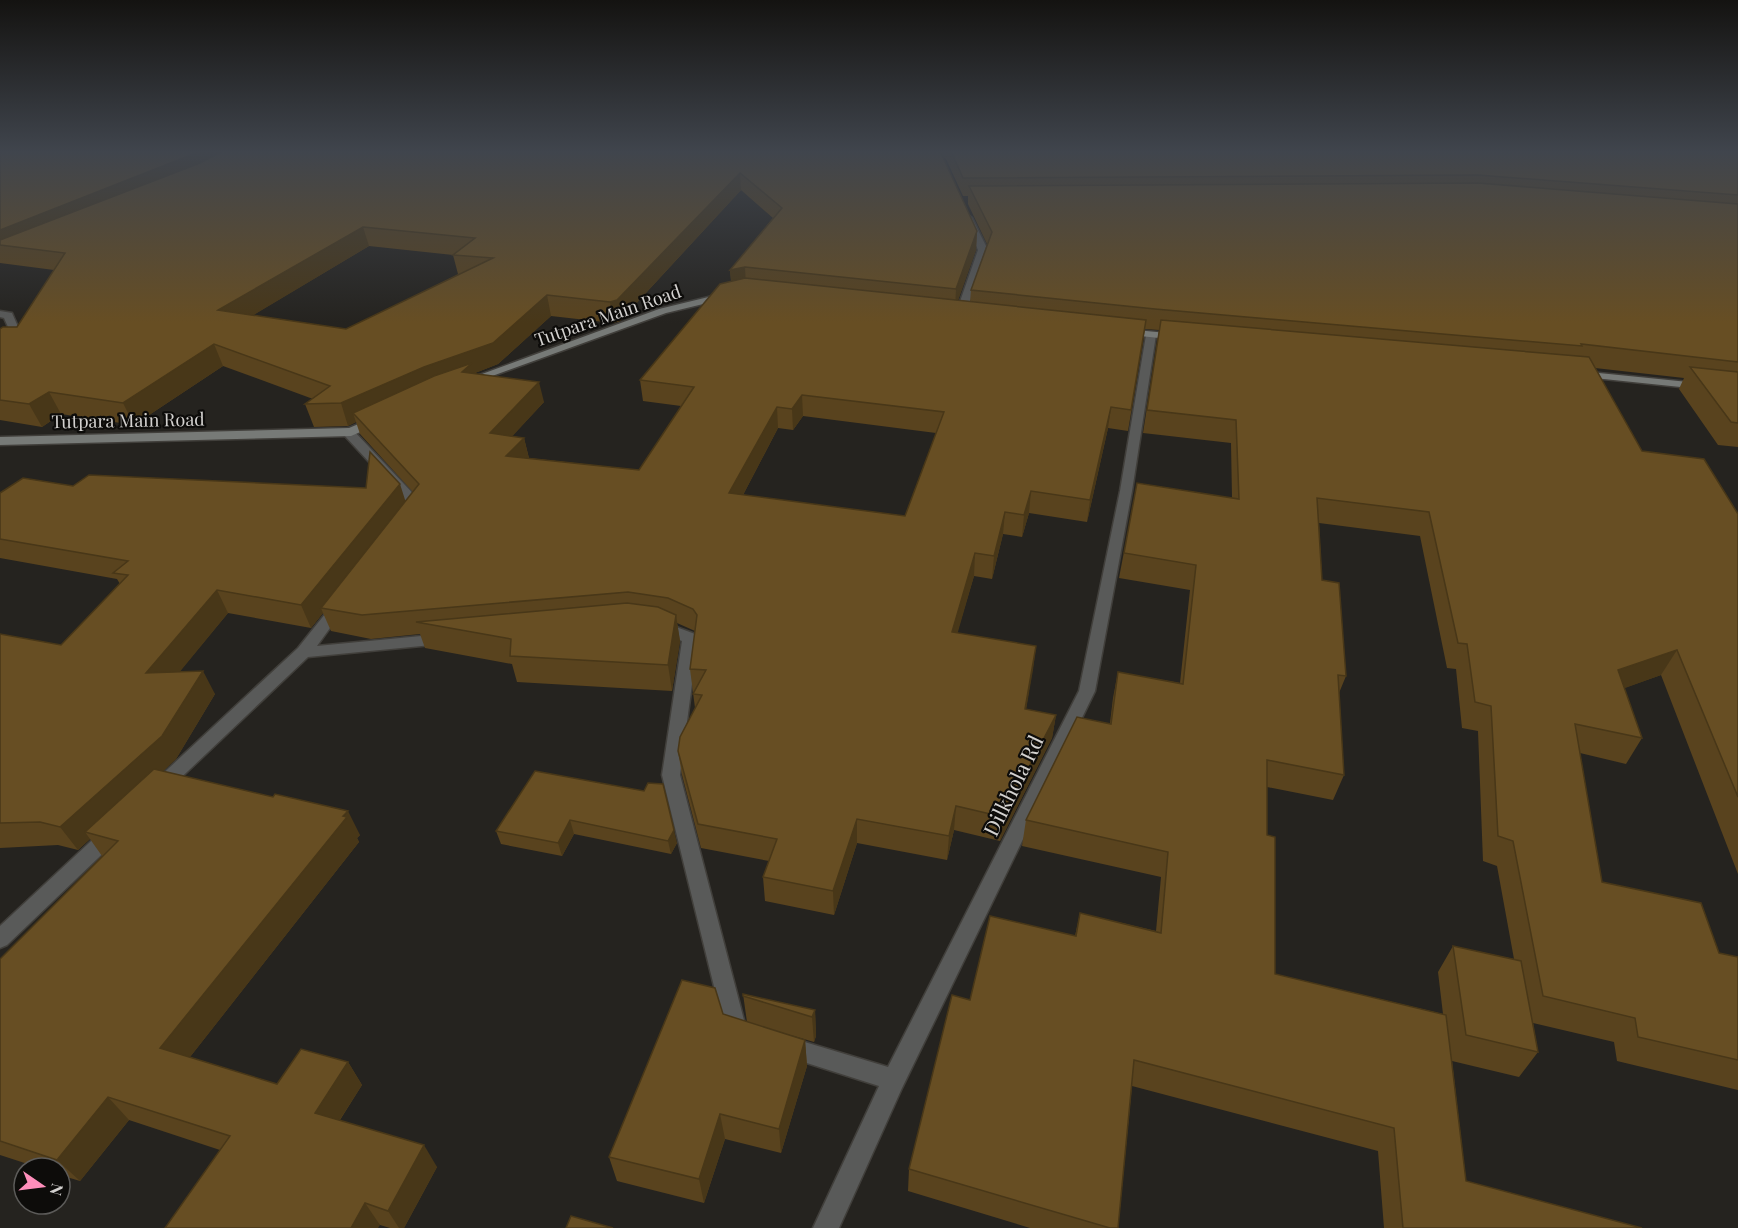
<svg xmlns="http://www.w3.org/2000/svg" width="1738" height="1228" font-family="'Playfair Display',serif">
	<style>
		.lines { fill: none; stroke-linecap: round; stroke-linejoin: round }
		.street-casing { stroke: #413f3b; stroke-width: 3 }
		.secondary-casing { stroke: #413f3b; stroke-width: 3 }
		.street { fill: #595a59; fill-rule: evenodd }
		.secondary { fill: #777a77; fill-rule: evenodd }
		.wall { fill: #59431e; fill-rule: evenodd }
		.shaded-wall { fill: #483718 }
		.building { fill: #674e23; stroke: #483718; stroke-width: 1.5; fill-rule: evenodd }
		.labels { text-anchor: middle; stroke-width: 4.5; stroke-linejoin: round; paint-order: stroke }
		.far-street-label { font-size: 18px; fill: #d3d1cf; stroke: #0d0c0a }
		.street-label { font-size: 21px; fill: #d3d1cf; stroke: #0d0c0a }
	</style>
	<rect width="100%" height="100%" fill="#25231f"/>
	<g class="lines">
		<defs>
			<g id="street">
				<polygon points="968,215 972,218 988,250 966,313 961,316 956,313 978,250 964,218"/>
				<polygon points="0,311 12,313 22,336 4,355 0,356 0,347 12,336 4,318 0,317"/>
				<polygon points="1151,332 1156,335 1132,491 1095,691 902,1088 839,1228 813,1228 879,1086 788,1057 780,1054 777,1047 780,1040 788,1037 888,1067 1079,691 1120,491 1146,335"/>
				<polygon points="348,428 352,429 422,503 424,506 417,516 407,516 405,513 410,506 344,435 342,432"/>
				<polygon points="338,602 345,607 317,646 442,634 450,639 442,644 308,657 167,791 161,793 155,791 152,786 155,781 298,648 333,604"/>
				<polygon points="660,621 695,634 698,638 680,775 745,1024 751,1026 754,1033 751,1040 743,1043 728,1038 725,1031 662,775 682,641 655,629 652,626"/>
				<polygon points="111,827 118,829 120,834 118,839 7,945 0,948 0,926 104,829"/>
			</g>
			<g id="secondary">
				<polygon points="725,293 730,296 728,298 666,313 473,383 465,383 463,381 659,309"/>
				<polygon points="1125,329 1178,334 1183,337 1178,340 1121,334 1121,330"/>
				<polygon points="1579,371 1738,387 1738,393 1575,376 1573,374"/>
				<polygon points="375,417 381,421 379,424 351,436 0,445 0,437 349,428"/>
			</g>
		</defs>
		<use href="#street" class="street-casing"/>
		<use href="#secondary" class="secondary-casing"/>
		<use href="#street" class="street"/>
		<use href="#secondary" class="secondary"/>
	</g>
	<g class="wall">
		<path d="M0 151H1738V447L1718 445 1679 389 1684 378 1595 368 1642 451 1738 514V874L1661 675 1624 688 1642 738 1626 764 1580 753 1602 882 1719 953 1738 957V1090L1617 1061 1614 1042 1533 1023 1538 1052 1519 1077 1452 1061 1466 1181 1642 1228H1384L1378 1151 1132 1086 1118 1228H1030L908 1191 909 1169 970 1000 1075 936 1080 913 1156 931 1161 877 1022 846 1026 820 1110 723 1113 698 1118 672 1180 683 1190 590 1119 578 1137 483 1232 498 1231 443 1143 433 1159 330 1145 329 1128 431 1108 428 1087 522 1029 513 1022 537 1003 534 992 579 974 576 957 633 1036 646 1026 709 1056 715 1052 738 1000 841 954 830 947 860 857 843 834 915 765 901 763 877 769 861 701 848 682 775 678 751 695 708 690 669 695 631 677 623 680 641 672 691 517 682 512 664 425 648 420 634 371 639 331 631 323 613 311 628 228 613 179 672 215 694 176 759 163 771 360 835 357 838 359 842 190 1057 277 1084 348 1062 362 1085 340 1120 437 1167 404 1228H390L380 1225 220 1150 129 1120 80 1181 60 1175V1168H40L0 1155V959L102 856 90 839 78 850 58 845 0 848V634L61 645 120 584 117 579 0 558V493L73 486 405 501 413 492 360 434 356 422 348 426 314 427 305 404 313 399 223 366 134 425 61 414 42 427 0 420V329L17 327 54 270 0 263ZM942 156 946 159 963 196H968V204L987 244 971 290 970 302 958 300 976 250 977 231ZM741 190 773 218 730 270 731 281 640 380 643 401 681 406 639 470 529 458 524 438 512 436 544 402 475 374V373L498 364 551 316 613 323 620 321ZM369 246 453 255 458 274H459L346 329 253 315ZM803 416 936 433 905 516 743 495 778 428 793 430ZM1319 523 1420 536 1447 668 1456 669 1462 728 1478 731 1483 861 1497 866 1514 959 1453 946 1438 972 1443 1014 1275 974 1267 835V787L1333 800 1344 775 1339 693 1346 676 1322 580Z"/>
		<polygon points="535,771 677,843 671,854 574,834 562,856 501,844 496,831"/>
		<polygon points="743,994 815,1010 816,1036 814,1042 787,1034 805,1040 807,1066 781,1153 725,1139 704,1203 617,1181 609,1157 723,1014 747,1022"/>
	</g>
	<g class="shaded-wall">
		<polygon points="201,151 241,151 0,245 0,230"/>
		<polygon points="740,173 741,190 620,321 613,323 610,302"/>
		<polygon points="363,227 369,246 227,331 218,310"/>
		<polygon points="977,231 976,250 955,309 956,289"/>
		<polygon points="745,267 746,287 732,290 730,270"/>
		<polygon points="547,295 551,316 498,364 475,373 478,383 353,413 356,422 348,426 341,403"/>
		<polygon points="214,344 223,366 134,425 123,403"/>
		<polygon points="539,382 544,402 496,454 490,433"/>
		<polygon points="49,392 61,414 42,427 29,404"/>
		<polygon points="802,395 803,416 793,430 792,409"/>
		<polygon points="777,407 778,428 732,516 729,493"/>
		<polygon points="1111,407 1108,428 1087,522 1090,500"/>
		<polygon points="524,438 529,459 506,456"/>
		<polygon points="400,484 407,506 321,608 323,613 311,628 301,605"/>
		<polygon points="1031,491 1029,513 1022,537 1024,515"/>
		<polygon points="1005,512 1003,534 992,579 994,556"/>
		<polygon points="975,553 974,576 951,656 952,632"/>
		<polygon points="217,590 228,613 160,696 146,673"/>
		<polygon points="676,615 680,641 672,691 668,665"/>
		<polygon points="1036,646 1033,670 1022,733 1025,709"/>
		<polygon points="1677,650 1661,675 1603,696 1618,670"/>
		<polygon points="203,671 215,694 176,759 95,835 85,832 90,839 78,850 60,827"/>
		<polygon points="1056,715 1052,738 1000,841 1003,817"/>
		<polygon points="956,806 954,830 947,860 949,836"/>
		<polygon points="348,811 360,835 357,838 359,842 179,1071 160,1048"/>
		<polygon points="857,819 857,843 834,915 833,891"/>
		<polygon points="570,820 574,834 562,856 558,843"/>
		<polygon points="674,830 677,843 671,854 668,841"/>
		<polygon points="815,1010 816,1036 814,1042 812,1017"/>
		<polygon points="805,1040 807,1066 781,1153 779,1129"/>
		<polygon points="348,1062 362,1085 330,1135 315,1113"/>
		<polygon points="108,1097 129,1120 80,1181 57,1160"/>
		<polygon points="720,1114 725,1139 704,1203 699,1179"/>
		<polygon points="424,1145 437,1167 404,1228 399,1228 388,1211"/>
		<polygon points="365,1203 380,1225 378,1228 351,1228"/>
	</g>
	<g class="building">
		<polygon points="0,151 201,151 0,230"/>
		<path d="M223 151H940L977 231 956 289 745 267 730 270 782 208 740 173 617 300 610 302 547 295 493 343 424 367 341 403 305 404 330 386 214 344 123 403 49 392 29 404 0 400V329L3 327H17L65 253 0 245V240L200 163ZM363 227 475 238 453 255 493 258 346 329 218 310Z"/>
		<polygon points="951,151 1738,151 1738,195 1478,175 963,178"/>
		<polygon points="1478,183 1738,204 1738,362 1581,344 1582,346 1155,309 971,290 992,232 969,186"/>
		<path d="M745 278 1146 320 1131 410 1111 407 1090 500 1031 491 1024 515 1005 512 994 556 975 553 952 632 1036 646 1025 709 1056 715 1003 817 956 806 949 836 857 819 833 891 763 877 777 839 698 824 678 751 680 737 702 695 693 694 706 670 690 669 697 615 693 609 668 598 628 592 362 615 321 608 419 484 353 413 434 376 472 363 462 372 539 382 490 433 524 438 506 456 639 470 694 387 640 380 720 284ZM802 395 944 412 905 516 729 493 777 407 792 409Z"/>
		<polygon points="1161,320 1589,357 1642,451 1704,459 1738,514 1738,797 1677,650 1618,670 1642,738 1575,724 1602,882 1701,903 1719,953 1738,957 1738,1060 1638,1037 1635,1018 1543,996 1513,841 1498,836 1491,706 1475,702 1467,644 1458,643 1429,512 1317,498 1322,580 1339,583 1346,676 1338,675 1344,775 1267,760 1267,835 1275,837 1275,974 1446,1015 1466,1181 1642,1228 1403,1228 1394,1128 1134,1060 1118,1228 1110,1228 909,1169 952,995 970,1000 990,916 1076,936 1080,913 1161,933 1168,852 1026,820 1077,717 1111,724 1118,672 1183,684 1196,565 1124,553 1137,483 1239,499 1236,420 1147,410"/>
		<polygon points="1690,367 1738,372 1738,423 1731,422"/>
		<polygon points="370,452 400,484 301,605 217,590 146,673 203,671 162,736 60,827 40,822 0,823 0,634 61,645 128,575 113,573 128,561 0,539 0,493 23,478 73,486 89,475 366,488"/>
		<polygon points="627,603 658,607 676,615 668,665 510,656 511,639 416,622"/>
		<polygon points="154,769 273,797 275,794 348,811 343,816 347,817 160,1048 277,1084 301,1049 348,1062 315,1113 424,1145 388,1211 365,1203 351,1228 165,1228 230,1136 108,1097 57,1160 0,1141 0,959 118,841 85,832"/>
		<polygon points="535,771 644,791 648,783 663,784 674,830 668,841 570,820 558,843 496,831"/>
		<polygon points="1453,946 1521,961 1538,1052 1466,1035"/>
		<polygon points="682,980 715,988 723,1014 805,1040 779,1129 720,1114 699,1179 609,1157"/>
		<polygon points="743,994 815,1010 812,1017 743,996"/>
		<polygon points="571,1216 613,1228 566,1228"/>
	</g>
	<linearGradient id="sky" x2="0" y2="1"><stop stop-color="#141311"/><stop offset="0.47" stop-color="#40454d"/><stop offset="1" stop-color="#40454d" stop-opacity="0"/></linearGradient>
	<rect width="1738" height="323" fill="url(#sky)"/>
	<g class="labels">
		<g class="far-street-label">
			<text transform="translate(608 316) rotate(-19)" y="6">Tutpara Main Road</text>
			<text transform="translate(128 421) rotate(-1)" y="6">Tutpara Main Road</text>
		</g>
		<g class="street-label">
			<text transform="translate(1014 786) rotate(-64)" y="7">Dilkhola Rd</text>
		</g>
	</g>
	<g transform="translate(42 1186) rotate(104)"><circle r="28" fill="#0d0c0a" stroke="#5c5b59" stroke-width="1.5"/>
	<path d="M0-4.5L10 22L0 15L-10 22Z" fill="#fe8ebb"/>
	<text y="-9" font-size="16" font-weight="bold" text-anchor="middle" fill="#d3d1cf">N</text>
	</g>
</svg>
